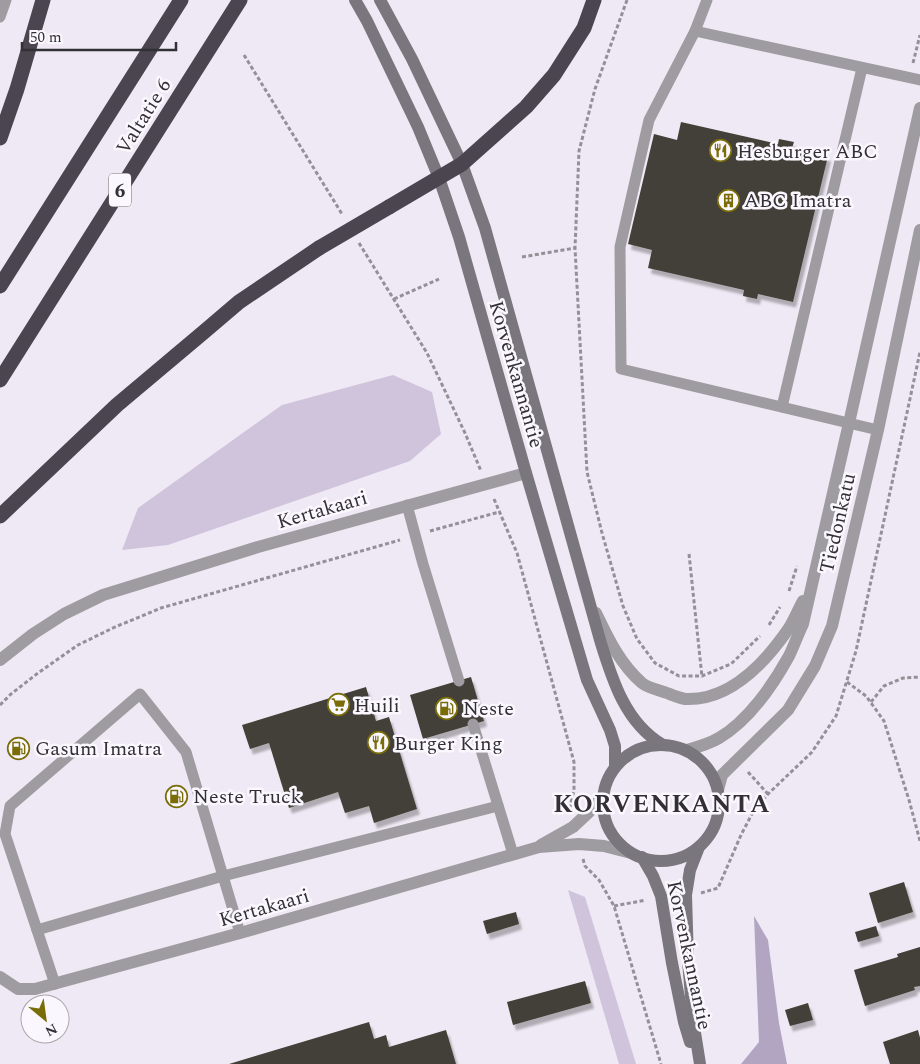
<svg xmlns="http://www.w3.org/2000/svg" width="920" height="1064" font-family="Spectral,serif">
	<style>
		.green { fill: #d0c4dd }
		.forest { fill: #b2a5c1 }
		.building { fill: #424137; filter: url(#shadow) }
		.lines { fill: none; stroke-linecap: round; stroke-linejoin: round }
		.path { stroke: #949098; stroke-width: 3; stroke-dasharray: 4 2.5; stroke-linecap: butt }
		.lane { stroke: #9e9ca1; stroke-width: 11 }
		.street { stroke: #9e9ca1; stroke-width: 12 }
		.secondary { stroke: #7a767d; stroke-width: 12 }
		.highway { stroke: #4a454f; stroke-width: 15 }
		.highway-bridge { stroke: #4a454f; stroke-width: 15 }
		.labels { text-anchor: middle; stroke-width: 5; stroke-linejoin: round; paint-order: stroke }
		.shield { fill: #faf7fe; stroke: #6e6c71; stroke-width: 1 }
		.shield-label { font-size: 19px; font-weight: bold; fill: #323034 }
		.street-label { font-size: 20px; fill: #323034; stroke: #faf7fe }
		.poi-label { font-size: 20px; fill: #323034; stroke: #faf7fe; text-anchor: start }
		.district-label { font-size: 25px; font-weight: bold; letter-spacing: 1px; fill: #323034; stroke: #faf7fe }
	</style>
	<defs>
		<filter id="shadow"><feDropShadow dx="3" dy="5.5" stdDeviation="1" flood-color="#0004"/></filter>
	</defs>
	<rect width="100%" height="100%" fill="#eee9f4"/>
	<g class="green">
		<polygon points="393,375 432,392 441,434 410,461 168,545 122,550 138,508 282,405"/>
		<polygon points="568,890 585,897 636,1064 619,1064"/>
	</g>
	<polygon class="forest" points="754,916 768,940 779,1023 787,1064 741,1064 759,1042"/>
	<g class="building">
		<polygon points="681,122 778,144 779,139 794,142 792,148 828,156 793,302 758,294 757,299 743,296 744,290 648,268 652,250 628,244 654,134 677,140"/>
		<polygon points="471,677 484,721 423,739 410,695"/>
		<polygon points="366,687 376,721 389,717 417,809 374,823 369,806 345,813 338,792 289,808 269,743 250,749 242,725"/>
		<polygon points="904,882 913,912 878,923 869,893"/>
		<polygon points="516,912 519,924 487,934 483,921"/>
		<polygon points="876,926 879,936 858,942 855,932"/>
		<polygon points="920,947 920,986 914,987 915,990 865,1006 854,970 898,957 897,954"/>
		<polygon points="585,981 591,1003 513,1025 507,1002"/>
		<polygon points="808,1003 813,1020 790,1026 785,1010"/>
		<polygon points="369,1022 374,1039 386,1035 389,1047 446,1030 456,1064 229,1064"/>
		<polygon points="918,1030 920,1038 920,1064 890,1064 883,1042"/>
	</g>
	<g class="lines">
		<g class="path">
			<polyline points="627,0 595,89 579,151 575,248 587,472 602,533 623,606 637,639 655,663 679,676 702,676 731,664 760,636"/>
			<polyline points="244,55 342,214"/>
			<polyline points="913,63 920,35"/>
			<polyline points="359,243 427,353 465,433 481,471"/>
			<polyline points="522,257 575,248"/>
			<polyline points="394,299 439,279"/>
			<polyline points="494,499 517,553 574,762 574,790 570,807"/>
			<polyline points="430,531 499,512"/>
			<polyline points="689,554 702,677"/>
			<polyline points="789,591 797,566"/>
			<polyline points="769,625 780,607"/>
			<polyline points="847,682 866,696 884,721 909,800 920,841"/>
			<polyline points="871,702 884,686 903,678 920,677"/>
			<polyline points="0,705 11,694 38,673 78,645 115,627 161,608 400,540"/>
			<polyline points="748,772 768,794"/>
			<polyline points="583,859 585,866 599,880 614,906 661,1064"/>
			<polyline points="701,893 718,888 741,835 754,810 768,794 812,752 836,716 856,651 920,352"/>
			<polyline points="614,906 646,900"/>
		</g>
		<g class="lane">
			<polyline points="707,0 695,31 649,120 620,247 621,369 878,430"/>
			<polyline points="0,17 6,0"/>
			<polyline points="695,31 920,80"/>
			<polyline points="782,407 862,68"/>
			<polyline points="407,505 423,564 459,681"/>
			<polyline points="473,724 513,854"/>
			<polyline points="37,930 223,876 498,806"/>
			<polyline points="55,984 5,834 10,806 140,694 186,752 240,933"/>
		</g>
		<g class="street">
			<path d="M596 613C608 638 620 664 642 683 648 688 659 690 667 693 672 695 679 698 685 699 730 701 765 663 789 628 794 620 798 610 803 601"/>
			<polyline points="0,660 33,634 64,614 103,595 258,547 526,473"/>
			<path d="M687 750C698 747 709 744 719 738 748 721 773 685 789 656 794 646 798 634 803 624L849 423 920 108"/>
			<polyline points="718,790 722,775 788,710 815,666 832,626 878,430 920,230"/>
			<polyline points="541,845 573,827 589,812 603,796"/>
			<polyline points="0,977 18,989 35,989 240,933 539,847 579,844 604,846 631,853"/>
		</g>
		<g class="secondary">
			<polyline points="355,0 367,21 418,127 439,178 459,237 526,473 587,680 610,730 615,746 615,767"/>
			<path d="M380 0 412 59 462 164 485 228 600 640C612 679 625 723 663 745"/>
			<circle cx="661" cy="803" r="58"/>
			<polyline points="699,847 690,870 686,895 688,961 693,1020 700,1064"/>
			<polyline points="642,857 653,876 661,896 672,963 684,1022 690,1042"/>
		</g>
		<g class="highway">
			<polyline points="0,138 17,89 43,0"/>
			<polyline points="389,207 462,164 526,107 554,75 584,28 594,0"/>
			<polyline points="0,286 181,0"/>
			<polyline points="0,380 240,0"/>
			<polyline points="0,516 117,405 205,331 239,302 319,248"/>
		</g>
		<polyline class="highway-bridge" points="319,248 389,207"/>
	</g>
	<defs>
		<symbol id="restaurant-ring" viewBox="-11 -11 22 22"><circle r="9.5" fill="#faf7fe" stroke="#7a6d08" stroke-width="1.5"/><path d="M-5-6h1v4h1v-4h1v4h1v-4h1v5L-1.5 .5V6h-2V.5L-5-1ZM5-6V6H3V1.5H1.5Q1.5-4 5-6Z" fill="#7a6d08"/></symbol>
		<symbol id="building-ring" viewBox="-11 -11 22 22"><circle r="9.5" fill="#faf7fe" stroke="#7a6d08" stroke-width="1.5"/><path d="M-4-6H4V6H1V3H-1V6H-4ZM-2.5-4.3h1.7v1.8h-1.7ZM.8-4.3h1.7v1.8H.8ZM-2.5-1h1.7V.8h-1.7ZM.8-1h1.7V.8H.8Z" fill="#7a6d08"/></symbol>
		<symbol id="supermarket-ring" viewBox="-11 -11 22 22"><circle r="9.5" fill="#faf7fe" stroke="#7a6d08" stroke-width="1.5"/><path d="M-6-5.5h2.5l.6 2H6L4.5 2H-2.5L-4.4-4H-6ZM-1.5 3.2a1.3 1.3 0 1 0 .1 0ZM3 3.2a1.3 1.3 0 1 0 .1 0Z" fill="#7a6d08"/></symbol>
		<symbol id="fuel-ring" viewBox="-11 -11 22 22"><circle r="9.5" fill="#faf7fe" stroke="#7a6d08" stroke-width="1.5"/><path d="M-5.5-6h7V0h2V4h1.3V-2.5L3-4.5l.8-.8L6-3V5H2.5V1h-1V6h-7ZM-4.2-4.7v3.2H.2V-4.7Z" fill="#7a6d08"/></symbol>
	</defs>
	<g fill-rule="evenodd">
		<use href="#restaurant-ring" x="708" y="138" width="25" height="25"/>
		<use href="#building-ring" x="716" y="188" width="25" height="25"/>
		<use href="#supermarket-ring" x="326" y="692" width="25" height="25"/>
		<use href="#fuel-ring" x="434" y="696" width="25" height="25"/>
		<use href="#restaurant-ring" x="366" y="730" width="25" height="25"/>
		<use href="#fuel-ring" x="6" y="736" width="25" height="25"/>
		<use href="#fuel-ring" x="164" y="784" width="25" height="25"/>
	</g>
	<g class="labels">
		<rect class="shield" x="109" y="173.5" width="22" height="33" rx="4"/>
		<g class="shield-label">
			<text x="120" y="197">6</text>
		</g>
		<g class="street-label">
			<text transform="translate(143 116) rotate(-58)" y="7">Valtatie 6</text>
			<text transform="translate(517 374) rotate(74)" y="7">Korvenkannantie</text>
			<text transform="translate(322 509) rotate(-16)" y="7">Kertakaari</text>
			<text transform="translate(837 523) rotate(-77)" y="7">Tiedonkatu</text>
			<text transform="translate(264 907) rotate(-16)" y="7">Kertakaari</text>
			<text transform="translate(690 955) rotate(78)" y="7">Korvenkannantie</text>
		</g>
		<g class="poi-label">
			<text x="737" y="158">Hesburger ABC</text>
			<text x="744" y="207">ABC Imatra</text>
			<text x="354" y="712">Huili</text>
			<text x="463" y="715">Neste</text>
			<text x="394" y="750">Burger King</text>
			<text x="35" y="755">Gasum Imatra</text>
			<text x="193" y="803">Neste Truck</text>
		</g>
		<g class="district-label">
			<text x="662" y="812">KORVENKANTA</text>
		</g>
	</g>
	<g transform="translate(45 1019) rotate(151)"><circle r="24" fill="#faf7fe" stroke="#aaa7ad"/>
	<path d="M0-4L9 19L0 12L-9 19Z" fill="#7a6d08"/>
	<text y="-8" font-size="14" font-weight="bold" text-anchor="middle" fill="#323034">N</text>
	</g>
	<path d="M22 42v8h154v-8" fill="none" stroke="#323034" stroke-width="2.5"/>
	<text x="30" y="42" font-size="15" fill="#323034" stroke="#faf7fe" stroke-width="4" paint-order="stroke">50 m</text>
</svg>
